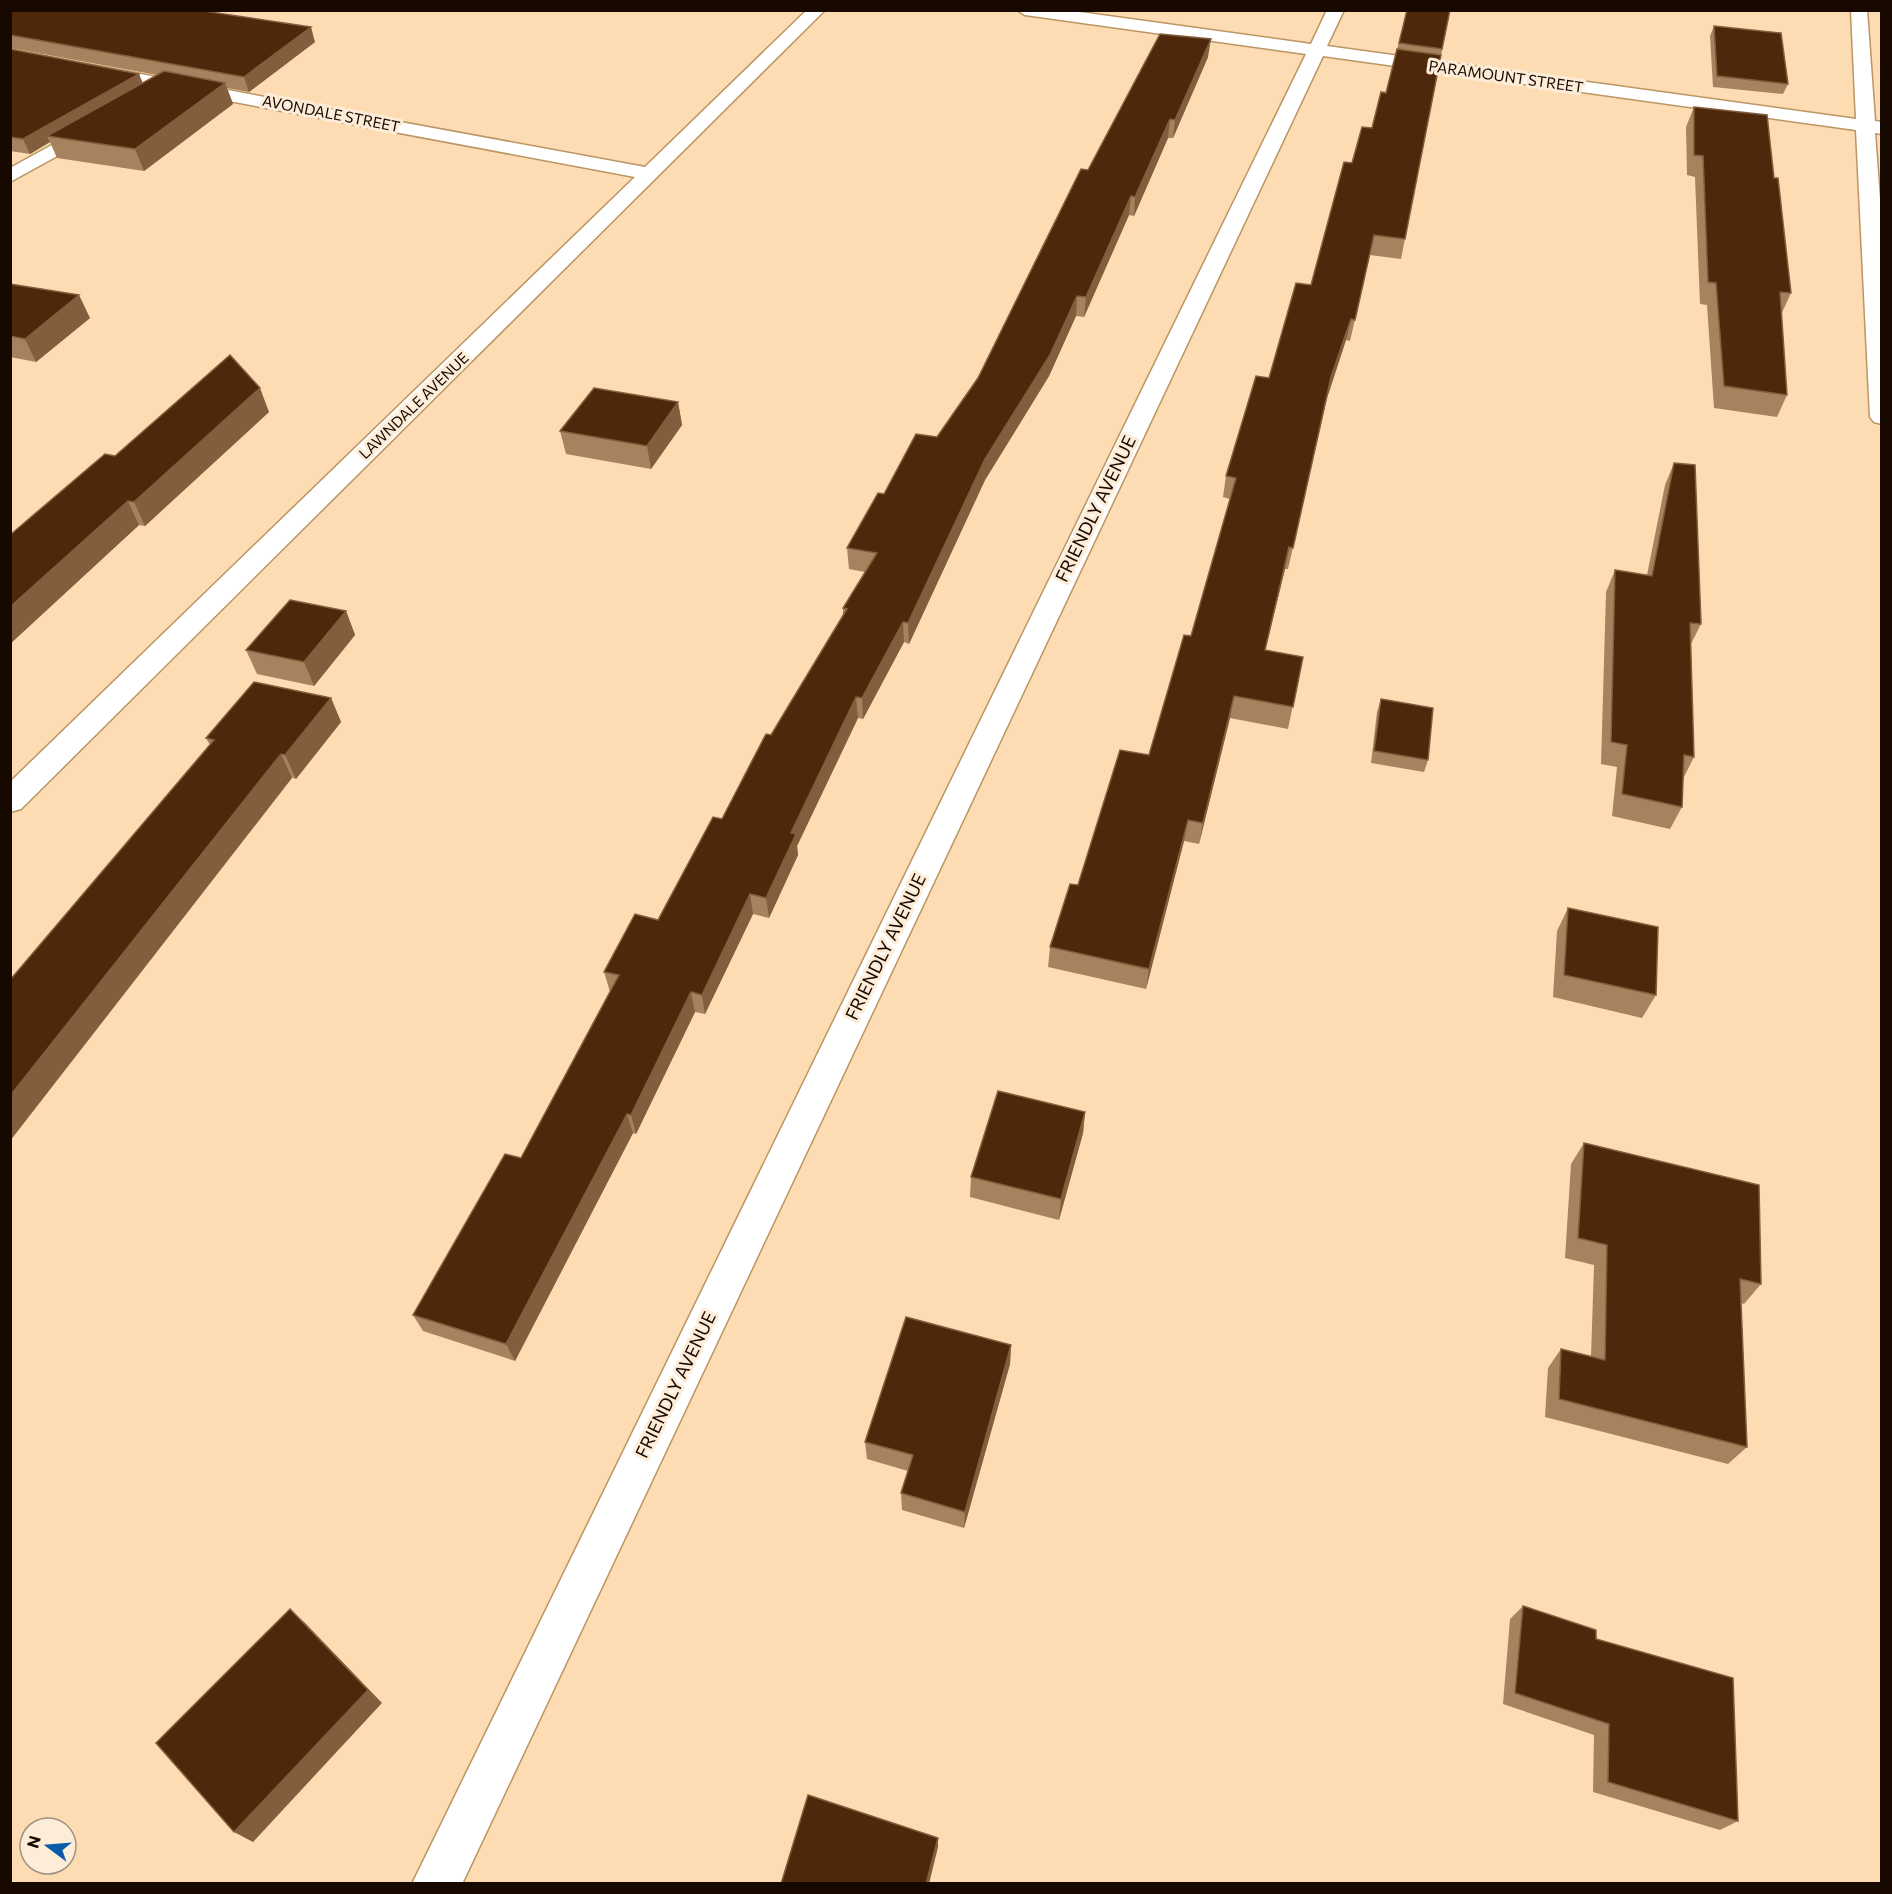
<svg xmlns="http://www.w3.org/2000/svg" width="1892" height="1894" font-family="Commissioner,sans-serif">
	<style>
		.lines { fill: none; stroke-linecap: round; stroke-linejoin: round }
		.street-casing { stroke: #bb9562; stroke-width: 3 }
		.street { fill: #fff; fill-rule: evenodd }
		.wall { fill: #a6825f }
		.shaded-wall { fill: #825e3d }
		.building { fill: #4e280b; stroke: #825e3d; stroke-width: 1.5 }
		.labels { text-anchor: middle; stroke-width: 6; stroke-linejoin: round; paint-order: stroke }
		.far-street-label { font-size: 15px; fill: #170900; stroke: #fdedd8 }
		.street-label { font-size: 18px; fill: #170900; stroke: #fdedd8 }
	</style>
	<rect width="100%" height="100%" fill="#fddcb3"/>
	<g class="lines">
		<defs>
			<g id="street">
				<polygon points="807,10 825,10 21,809 10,812 10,782 635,177 10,60 10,50 645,167"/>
				<polygon points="1017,10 1065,10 1311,44 1327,10 1344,10 1327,46 1856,119 1851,10 1867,10 1875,121 1882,122 1882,134 1875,133 1882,226 1882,424 1874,422 1870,417 1856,130 1323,56 462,1884 412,1884 1306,54 1025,15"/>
				<polygon points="92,123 99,125 101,129 99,133 10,182 10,168"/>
			</g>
		</defs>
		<use href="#street" class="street-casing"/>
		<use href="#street" class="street"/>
	</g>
	<g class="wall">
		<polygon points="10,10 315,42 249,92 227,88 233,104 144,171 57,158 50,142 30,154 10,151 10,49 143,83 157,75 10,48"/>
		<polygon points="1407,10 1450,10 1401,259 1370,255 1350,341 1346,340 1327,398 1288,569 1285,569 1265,650 1303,657 1288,729 1230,718 1199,844 1184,841 1146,989 1048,967 1050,947 1078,885 1149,755 1191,636 1230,499 1223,497 1226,476 1311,285 1352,163 1372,128 1386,93"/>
		<polygon points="1714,26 1788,84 1783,94 1713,87 1710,36"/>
		<polygon points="1208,57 1173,138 1168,138 1134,216 1129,215 1084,317 1076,316 1049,376 985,480 909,644 904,642 863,719 858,718 797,846 798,855 769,918 753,914 705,1014 695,1012 636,1134 633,1133 515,1361 423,1331 413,1315 521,1158 610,992 604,972 658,920 722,819 771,735 843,616 843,608 865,572 849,569 847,548 884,494 937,437 978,378 1088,170"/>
		<polygon points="1694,107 1774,178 1791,293 1781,315 1787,395 1777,417 1714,408 1707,305 1700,304 1695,177 1687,175 1686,127"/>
		<polygon points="10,284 90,318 36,362 10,357"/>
		<polygon points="678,402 682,425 651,469 566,454 560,431"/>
		<polygon points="269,412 145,526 139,525 10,644 115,456"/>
		<polygon points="1674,463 1701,624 1691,644 1694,757 1683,779 1682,807 1670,829 1612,816 1617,767 1601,764 1606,592 1615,570 1647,575 1665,485"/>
		<polygon points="346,611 355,635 314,686 257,674 246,650"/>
		<polygon points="331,698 341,722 296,779 210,745 206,738"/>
		<polygon points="1381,699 1428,760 1424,772 1371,763 1377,712"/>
		<polygon points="1568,908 1656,995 1642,1018 1553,997 1557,931"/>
		<polygon points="1085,1112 1083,1133 1059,1220 970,1197 971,1177"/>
		<polygon points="1584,1143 1761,1284 1744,1304 1741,1303 1747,1447 1728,1464 1545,1417 1548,1368 1561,1349 1591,1357 1594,1265 1565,1258 1571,1164"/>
		<polygon points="1011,1345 1010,1364 964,1528 902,1510 901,1493 908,1471 867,1459 865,1442"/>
		<polygon points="1523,1606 1596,1639 1738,1821 1720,1830 1593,1792 1594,1735 1503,1704 1510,1619"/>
	</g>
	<g class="shaded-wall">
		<polygon points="311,27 315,42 249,92 244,77"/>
		<polygon points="1211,39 1208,57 1173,138 1175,120"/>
		<polygon points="139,74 145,88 47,136 50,142 30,154 23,139"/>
		<polygon points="225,83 233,104 144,171 135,149"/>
		<polygon points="1170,119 1168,138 1134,216 1135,197"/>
		<polygon points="1131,196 1129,215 1084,317 1086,297"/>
		<polygon points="79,295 90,318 36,362 25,339"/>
		<polygon points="1077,296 1076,316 1049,376 985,480 909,644 908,623 985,459"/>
		<polygon points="1351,319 1346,340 1327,398 1288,569 1331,377"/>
		<polygon points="260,388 269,412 145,526 134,502"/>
		<polygon points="678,402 682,425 651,469 647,446"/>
		<polygon points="128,501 139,525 10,644 10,607"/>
		<polygon points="1289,547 1285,569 1260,671 1265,650"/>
		<polygon points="346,611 355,635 314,686 304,662"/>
		<polygon points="903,622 904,642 863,719 862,698"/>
		<polygon points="1234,696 1230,718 1199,844 1203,823"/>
		<polygon points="856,697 858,718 797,846 798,855 769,918 766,898 791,833"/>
		<polygon points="331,698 341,722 296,779 285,755"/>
		<polygon points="281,754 292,778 10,1141 10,1096"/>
		<polygon points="1188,820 1184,841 1146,989 1149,969"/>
		<polygon points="750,894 753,914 705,1014 702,995"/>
		<polygon points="691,992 695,1012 636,1134 631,1115"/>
		<polygon points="1085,1112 1083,1133 1059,1220 1061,1199"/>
		<polygon points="627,1114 633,1133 515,1361 506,1344"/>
		<polygon points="1011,1345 1010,1364 964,1528 965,1512"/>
		<polygon points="290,1609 306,1624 382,1703 253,1842 234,1832"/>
		<polygon points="938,1838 938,1847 929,1884 926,1884"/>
	</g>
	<g class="building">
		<polygon points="10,10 197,10 311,27 244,77 10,35"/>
		<polygon points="1407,10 1450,10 1442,49 1399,43"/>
		<polygon points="1714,26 1781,33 1788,84 1717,76"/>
		<polygon points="1160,34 1211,39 1175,120 1170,119 1135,197 1131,196 1086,297 1077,296 1050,355 985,459 908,623 903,622 862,698 856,697 791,833 796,834 766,898 750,894 702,995 691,992 631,1115 627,1114 506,1344 413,1315 505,1154 521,1158 619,975 604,972 635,914 658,920 713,817 722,819 766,734 771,735 847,609 843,608 877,553 847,548 878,493 884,494 916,434 937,437 978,378 1081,169 1088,170"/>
		<polygon points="10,49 139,74 23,139 10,137"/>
		<polygon points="1397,49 1441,55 1405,239 1374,235 1355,320 1351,319 1331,377 1293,548 1289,547 1265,650 1303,657 1293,707 1234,696 1203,823 1188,820 1149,969 1050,947 1070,884 1078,885 1120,750 1149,755 1184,635 1191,636 1236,478 1226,476 1256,376 1269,378 1296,283 1311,285 1344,162 1352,163 1362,127 1372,128 1381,92 1386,93"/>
		<polygon points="164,71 225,83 135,149 47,136"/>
		<polygon points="1694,107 1767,115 1774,178 1778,178 1791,293 1780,292 1787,395 1724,386 1716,283 1708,282 1703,156 1694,155"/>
		<polygon points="10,284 79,295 25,339 10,336"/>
		<polygon points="230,355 260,388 134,502 128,501 10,607 10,535 105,454 115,456"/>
		<polygon points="594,388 678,402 647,446 560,431"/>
		<polygon points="1674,463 1695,465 1701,624 1690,623 1694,757 1684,755 1682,807 1622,794 1627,745 1611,742 1615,570 1652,576"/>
		<polygon points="290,600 346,611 304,662 246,650"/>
		<polygon points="254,682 331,698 285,755 281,754 10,1096 10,980 214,740 206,738"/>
		<polygon points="1381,699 1433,708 1428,760 1374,751"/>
		<polygon points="1568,908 1658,927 1656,995 1564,975"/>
		<polygon points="998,1091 1085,1112 1061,1199 971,1177"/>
		<polygon points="1584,1143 1759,1185 1761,1284 1740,1279 1747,1447 1559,1399 1561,1349 1605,1360 1607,1245 1578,1238"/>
		<polygon points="906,1317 1011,1345 965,1512 901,1493 913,1455 865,1442"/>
		<polygon points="1523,1606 1596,1630 1596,1639 1733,1678 1738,1821 1608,1782 1609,1724 1515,1693"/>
		<polygon points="290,1609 368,1690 234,1832 156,1743"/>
		<polygon points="808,1795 938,1838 926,1884 781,1884"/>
	</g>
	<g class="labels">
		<g class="far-street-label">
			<text transform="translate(1506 77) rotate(8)" y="5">PARAMOUNT STREET</text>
			<text transform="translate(331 114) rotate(11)" y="5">AVONDALE STREET</text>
			<text transform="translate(414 406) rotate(-44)" y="5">LAWNDALE AVENUE</text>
		</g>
		<g class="street-label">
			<text transform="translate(1096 509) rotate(-64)" y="6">FRIENDLY AVENUE</text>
			<text transform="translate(886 947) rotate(-64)" y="6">FRIENDLY AVENUE</text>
			<text transform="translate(676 1385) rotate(-64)" y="6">FRIENDLY AVENUE</text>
		</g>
	</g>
	<rect width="1892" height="1894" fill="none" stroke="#170900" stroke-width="24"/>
	<g transform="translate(48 1846) rotate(286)"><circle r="28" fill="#fdedd8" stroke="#a19282" stroke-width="1.5"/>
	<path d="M0-4.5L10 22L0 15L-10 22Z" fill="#095caa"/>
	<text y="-9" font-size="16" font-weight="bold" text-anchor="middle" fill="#170900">N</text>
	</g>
</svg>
